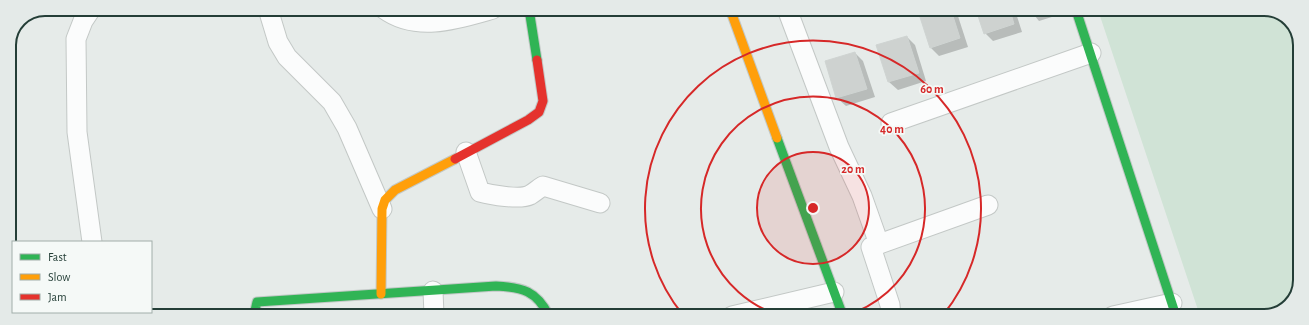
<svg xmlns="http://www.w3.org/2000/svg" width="1309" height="325" font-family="'Alegreya Sans',sans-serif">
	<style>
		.green { fill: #d0e3d6 }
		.shadow { fill: #0003 }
		.building { fill: #ced2d0; stroke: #cfd4d2 }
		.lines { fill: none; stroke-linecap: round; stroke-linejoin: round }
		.street-casing { stroke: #c3c8c6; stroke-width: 21 }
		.fast-casing { stroke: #c2c8c6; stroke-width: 11 }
		.slow-casing { stroke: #c2c8c6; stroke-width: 11 }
		.jam-casing { stroke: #c2c8c6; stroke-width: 11 }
		.street { stroke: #fbfcfc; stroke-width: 19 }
		.fast { stroke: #30b455; stroke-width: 9 }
		.slow { stroke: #ff9f0a; stroke-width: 9 }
		.jam { stroke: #e5322d; stroke-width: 9 }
		.ring { fill: none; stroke: #d62828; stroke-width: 2 }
		.rim { fill: none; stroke: #243e37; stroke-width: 2 }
		.centre { fill: #d62828; stroke: #f5f9f7; stroke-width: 2 }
		.ring-label { font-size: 12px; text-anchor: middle; font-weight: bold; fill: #d62828; stroke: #f5f9f7; stroke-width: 3.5; stroke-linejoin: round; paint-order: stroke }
	</style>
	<rect width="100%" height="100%" fill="#e6ebe9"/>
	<polygon class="green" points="1098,10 1271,10 1291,21 1300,41 1299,287 1287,307 1264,316 1200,316"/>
	<g class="shadow">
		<polygon points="923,10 956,10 968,47 939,56 931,48 919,12"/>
		<polygon points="977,10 1015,10 1022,32 993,41 985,33"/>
		<polygon points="1030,10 1067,10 1068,12 1039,21"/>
		<polygon points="907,37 915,45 926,81 898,90 889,82 878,46"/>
		<polygon points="855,53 863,61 875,97 846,106 837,98 826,62"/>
	</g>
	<g class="building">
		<polygon points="923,10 951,10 960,38 930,48 918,11"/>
		<polygon points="976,10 1010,10 1014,24 984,34"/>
		<polygon points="1028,10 1042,10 1030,14"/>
		<polygon points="907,36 919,73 888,82 876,45"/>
		<polygon points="855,52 867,89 836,98 825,61"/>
	</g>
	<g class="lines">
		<defs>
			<g id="street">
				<polyline points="91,9 83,21 76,39 77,132 92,242"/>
				<polyline points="268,9 278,42 287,57 332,102 347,128 382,209"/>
				<path d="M384 9C417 33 458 19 493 9"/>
				<polyline points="787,9 839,147 862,196 879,244"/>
				<polyline points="891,123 1091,53"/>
				<path d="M466 152 480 192C491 195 520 200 530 195 535 192 538 189 543 186L600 203"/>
				<polyline points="433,291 434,315"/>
				<polyline points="91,315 91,312"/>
				<polyline points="732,316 834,292"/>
				<polyline points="891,316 890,305 871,247 988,205"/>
				<polyline points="1113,316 1172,303"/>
			</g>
			<g id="fast">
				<polyline points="529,9 537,60"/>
				<polyline points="1076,10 1176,316"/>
				<polyline points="777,138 843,316"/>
				<path d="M254 315 257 302 496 286C522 287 537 291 549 316"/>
			</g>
			<g id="slow">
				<polyline points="730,9 777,138"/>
				<polyline points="381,294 382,209 385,200 395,190 455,159"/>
			</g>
			<polyline id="jam" points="455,159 528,120 539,112 543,101 537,60"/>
		</defs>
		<use href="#street" class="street-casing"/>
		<use href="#fast" class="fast-casing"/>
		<use href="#slow" class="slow-casing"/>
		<use href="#jam" class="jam-casing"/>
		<use href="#street" class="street"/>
		<use href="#fast" class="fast"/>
		<use href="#slow" class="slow"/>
		<use href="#jam" class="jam"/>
	</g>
	<circle cx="813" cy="208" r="56" fill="#d62828" fill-opacity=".12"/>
	<g class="ring">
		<circle cx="813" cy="208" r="56"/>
		<path d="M782 316A112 112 0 1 1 844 316"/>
		<path d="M683 315A168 168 0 1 1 943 315"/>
	</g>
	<path d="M0 0H1309V325H0ZM45 16H1264A29 29 0 0 1 1293 45V280A29 29 0 0 1 1264 309H45A29 29 0 0 1 16 280V45A29 29 0 0 1 45 16Z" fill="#e4eae8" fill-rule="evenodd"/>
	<path class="rim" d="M45 16H1264A29 29 0 0 1 1293 45V280A29 29 0 0 1 1264 309H45A29 29 0 0 1 16 280V45A29 29 0 0 1 45 16Z"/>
	<circle cx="813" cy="208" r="6" class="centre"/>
	<g class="ring-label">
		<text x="932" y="93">60 m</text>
		<text x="892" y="133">40 m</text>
		<text x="853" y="173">20 m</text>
	</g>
	<rect x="12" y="241" width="140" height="72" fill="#f5f9f7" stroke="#a1aeaa"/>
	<rect x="20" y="254" width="20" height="6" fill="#30b455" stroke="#a1aeaa"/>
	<text x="48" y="261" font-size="12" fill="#243e37">Fast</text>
	<rect x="20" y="274" width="20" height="6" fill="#ff9f0a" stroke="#a1aeaa"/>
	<text x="48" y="281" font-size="12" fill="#243e37">Slow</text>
	<rect x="20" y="294" width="20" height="6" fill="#e5322d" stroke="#a1aeaa"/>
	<text x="48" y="301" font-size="12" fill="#243e37">Jam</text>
</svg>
